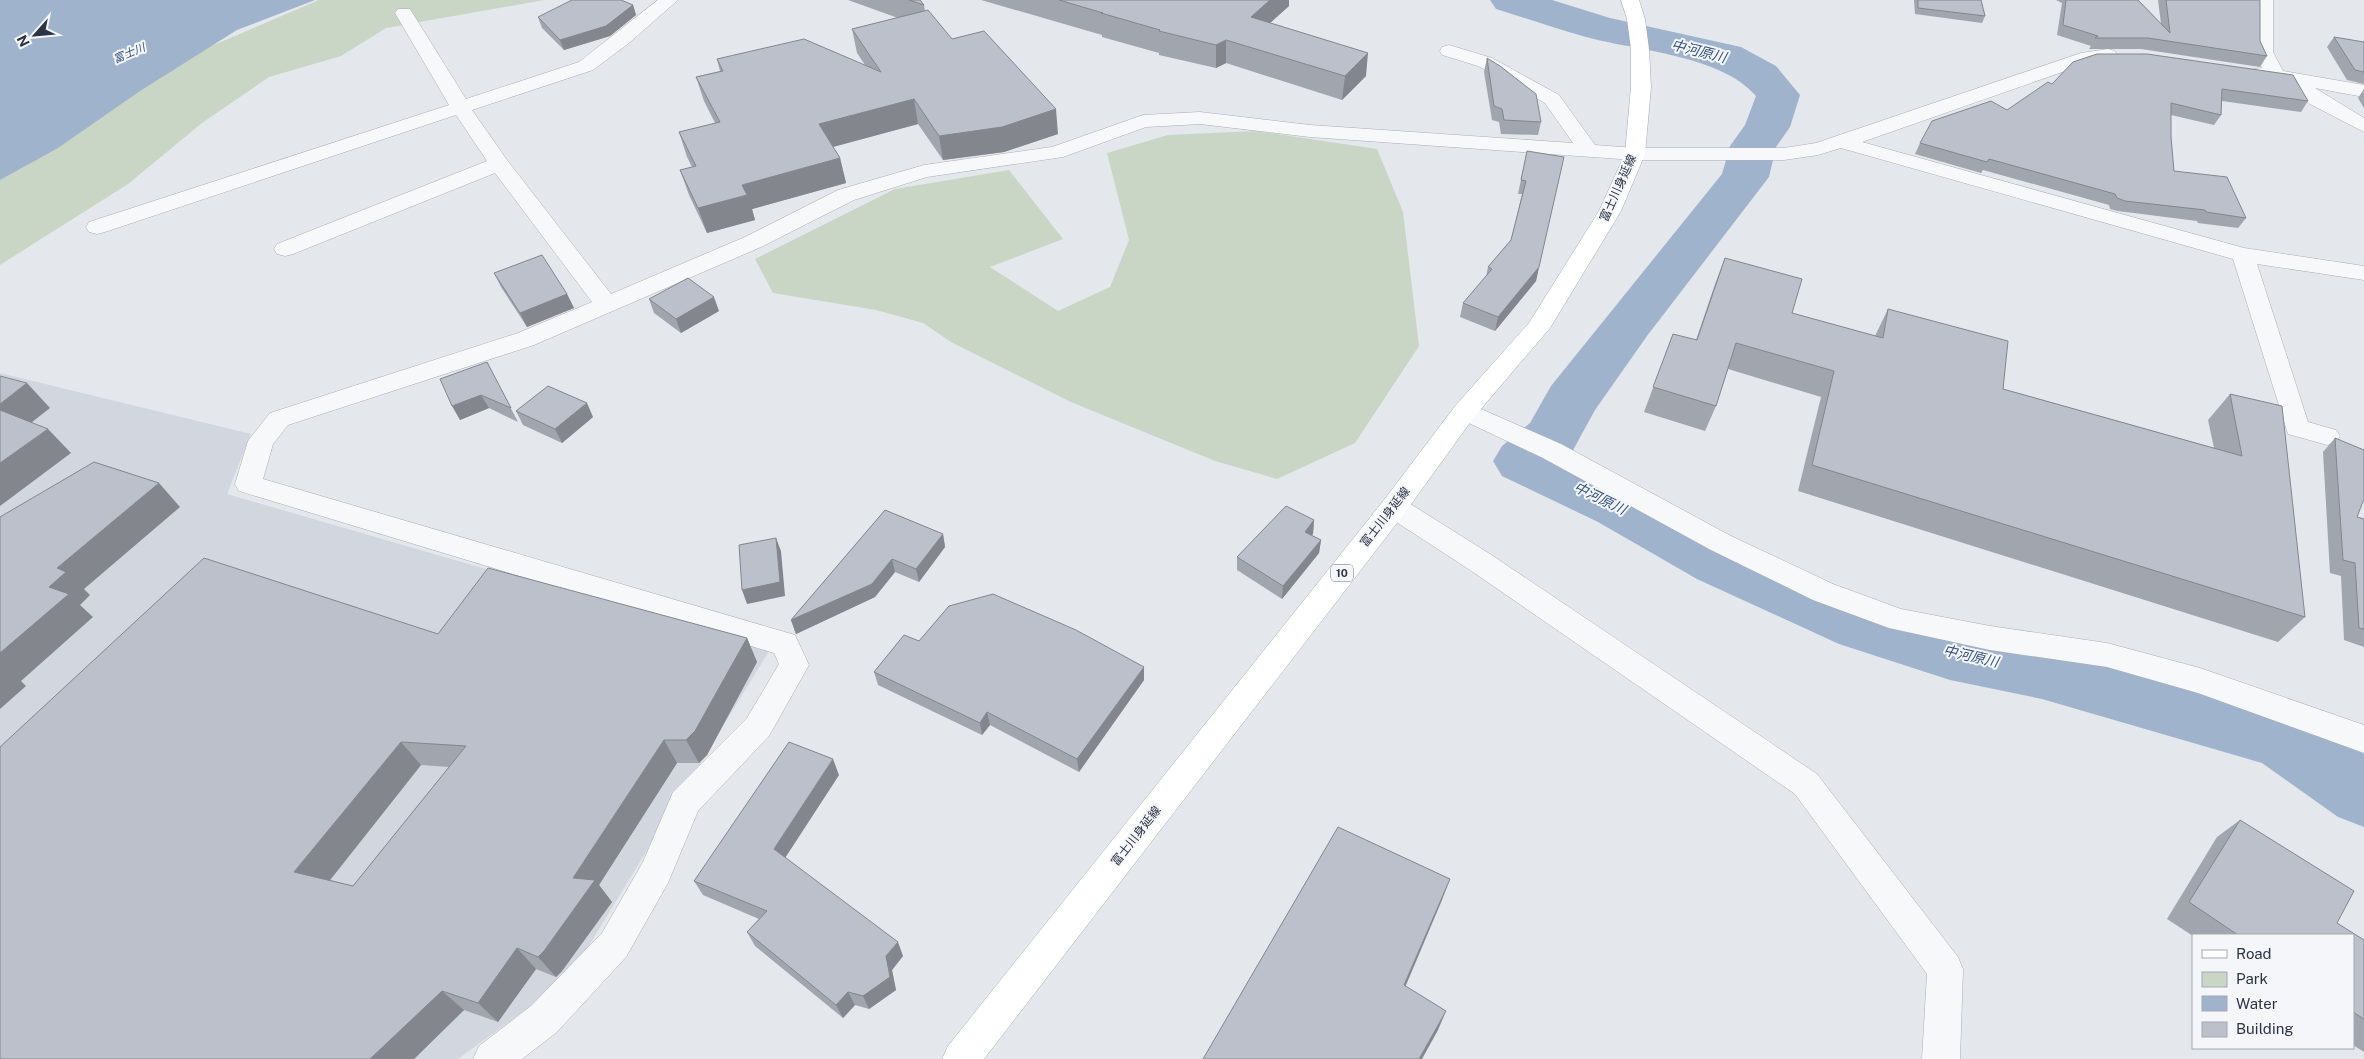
<svg xmlns="http://www.w3.org/2000/svg" width="2364" height="1059" font-family="'Public Sans','Noto Sans JP',sans-serif">
	<style>
		.built { fill: #d2d6de }
		.green { fill: #c9d6c5 }
		.water { fill: #9fb4cc }
		.lines { fill: none; stroke-linecap: round; stroke-linejoin: round }
		.river { fill: #9fb4cc; fill-rule: evenodd }
		.minor-casing { stroke: #a9aeb7; stroke-width: 1 }
		.tertiary-casing { stroke: #a9aeb7; stroke-width: 1 }
		.primary-casing { stroke: #a3abb8; stroke-width: 1 }
		.minor { fill: #f7f8fa; fill-rule: evenodd }
		.tertiary { fill: #f7f8fa; fill-rule: evenodd }
		.primary { fill: #fff; fill-rule: evenodd }
		.wall { fill: #a1a5ae; fill-rule: evenodd }
		.shaded-wall { fill: #83868d }
		.building { fill: #bbc0ca; stroke: #83868d; fill-rule: evenodd }
		.labels { text-anchor: middle; stroke-width: 4; stroke-linejoin: round; paint-order: stroke }
		.far-water-label { font-size: 11px; font-style: italic; fill: #34527a; stroke: #f4f6f9 }
		.shield { fill: #f4f6f9; stroke: #676e7b; stroke-width: 1 }
		.shield-label { font-size: 11px; font-weight: bold; fill: #2b3445 }
		.street-label { font-size: 12px; fill: #2b3445; stroke: #f4f6f9 }
		.water-label { font-size: 14px; font-style: italic; fill: #34527a; stroke: #f4f6f9 }
	</style>
	<rect width="100%" height="100%" fill="#e4e7ec"/>
	<polygon class="built" points="0,373 251,434 227,494 769,651 569,978 458,1059 0,1059"/>
	<g class="green">
		<polygon points="319,0 544,0 386,28 341,56 269,77 202,123 128,184 0,265 0,175 209,47"/>
		<polygon points="1256,131 1377,149 1403,212 1419,346 1355,443 1277,479 1215,461 1071,402 951,342 923,323 876,310 773,293 755,259 895,189 1009,170 1063,239 990,267 1058,311 1110,287 1129,240 1107,153 1168,135"/>
	</g>
	<polygon class="water" points="0,0 315,0 237,30 140,91 58,148 0,180"/>
	<g class="lines">
		<path class="river" d="M1490 0H1552L1610 18 1741 47 1776 66 1800 95 1790 127 1776 147 1769 177 1647 336 1595 410 1572 452 1567 456 1642 490 1743 545 1880 604 1950 624 2042 643 2283 707 2308 716 2364 754V827L2338 817 2262 763 2042 699 1950 680 1839 644 1697 579 1598 522 1502 476 1493 461 1502 446 1530 423 1551 386 1722 174 1730 146 1745 125 1756 96C1721 55 1637 51 1586 37 1556 29 1526 18 1496 9Z"/>
		<defs>
			<g id="minor">
				<polygon points="658,0 678,0 629,43 593,70 472,110 507,160 611,294 745,237 838,190 924,165 1052,147 1143,115 1200,112 1310,125 1573,143 1545,103 1478,66 1442,55 1440,51 1442,47 1449,45 1492,58 1559,95 1595,145 1635,148 1784,148 1816,143 2081,53 2108,49 2115,51 2117,55 2115,59 2091,62 1862,142 2244,248 2364,266 2364,280 2257,264 2308,422 2336,430 2340,436 2336,442 2327,445 2288,434 2233,259 1841,148 1818,155 1784,160 1635,160 1310,137 1200,124 1146,127 1063,157 927,177 854,200 761,247 534,345 288,425 273,444 263,479 795,635 809,665 769,736 698,811 668,883 626,957 557,1032 522,1059 473,1059 479,1046 531,1006 602,933 643,862 673,792 747,718 779,664 774,653 239,491 235,484 248,441 270,413 518,333 592,302 495,173 293,254 285,256 277,254 274,249 277,244 487,161 456,115 105,232 97,234 89,232 86,227 89,222 449,105 395,13 398,9 410,9 466,99 579,62"/>
				<polygon points="2255,0 2273,0 2273,52 2283,71 2364,85 2364,97 2315,88 2364,118 2364,132 2310,104 2286,83 2253,77 2250,73 2253,69 2262,68 2255,52"/>
				<polygon points="1394,497 1404,500 1490,554 1817,774 1958,957 1963,969 1960,1059 1922,1059 1927,974 1795,794 1470,570 1384,514 1380,507 1384,500"/>
			</g>
			<polygon id="tertiary" points="1465,402 1561,444 1731,536 1833,584 1901,609 1990,626 2107,643 2200,668 2364,725 2364,753 2198,693 2107,667 1990,650 1889,628 1813,600 1711,550 1543,458 1456,417 1452,411 1456,405"/>
			<polygon id="primary" points="1621,0 1639,0 1645,19 1649,49 1651,87 1645,154 1621,211 1550,328 1474,417 1404,514 984,1059 942,1059 948,1046 1384,500 1456,405 1529,323 1599,211 1625,154 1631,87 1631,49 1627,19"/>
		</defs>
		<use href="#minor" class="minor-casing"/>
		<use href="#tertiary" class="tertiary-casing"/>
		<use href="#primary" class="primary-casing"/>
		<use href="#minor" class="minor"/>
		<use href="#tertiary" class="tertiary"/>
		<use href="#primary" class="primary"/>
	</g>
	<g class="wall">
		<polygon points="848,0 920,0 924,5 925,11 952,39 1058,134 1004,152 943,160 918,124 833,147 840,158 846,183 752,209 755,220 707,233 689,195 680,170 692,167 687,157 679,132 715,123 704,101 696,77 720,71 717,59 865,65 857,53 852,29 898,18"/>
		<polygon points="981,0 1289,0 1289,6 1270,23 1366,76 1342,100 1226,63 1216,68 1159,55 1159,53 1102,37 1102,35"/>
		<polygon points="1914,0 1981,0 1985,16 1982,23 1915,14"/>
		<polygon points="2056,0 2138,0 2161,24 2158,0 2260,0 2260,41 2267,56 2260,67 2141,49 2089,49 2091,46 2057,35 2062,3"/>
		<polygon points="633,5 636,15 610,36 564,50 542,28 538,17"/>
		<polygon points="2334,37 2364,42 2364,84 2347,80 2327,47"/>
		<polygon points="1487,58 1541,122 1538,135 1501,134 1499,122 1492,120 1484,72"/>
		<polygon points="2073,62 2308,101 2301,112 2222,101 2221,115 2214,125 2171,115 2171,137 2174,171 2246,218 2238,228 2198,223 2197,221 2118,211 2110,209 2109,205 1983,170 1981,173 1915,154 1920,143 2007,110 2052,84"/>
		<polygon points="2364,89 2364,108 2358,98"/>
		<polygon points="1527,151 1539,267 1536,281 1495,331 1460,317 1463,303 1486,277 1488,267 1511,240 1522,194 1518,194"/>
		<polygon points="1725,258 1792,313 1875,336 1888,309 2003,389 2214,448 2208,420 2230,394 2305,617 2278,642 1798,491 1821,397 1728,369 1716,406 1705,431 1644,412 1673,334 1696,340 1715,284"/>
		<polygon points="494,273 567,294 574,308 527,327 501,287"/>
		<polygon points="649,299 719,311 681,333 654,313"/>
		<polygon points="487,362 518,422 489,408 460,420"/>
		<polygon points="516,411 593,417 562,443 523,425"/>
		<polygon points="2335,438 2357,517 2364,519 2364,647 2344,640 2341,576 2330,573 2323,452"/>
		<polygon points="885,510 943,534 945,547 919,582 895,572 875,597 796,634 791,620"/>
		<polygon points="1314,520 1313,534 1311,535 1321,540 1319,553 1282,599 1237,570 1237,557"/>
		<path d="M438 634 747 638 757 662 707 755 699 763H677L599 885 612 902 562 971 556 977 536 969 498 1022 464 1010 414 1059H0ZM421 765 449 767 353 886 330 880Z"/>
		<polygon points="919,641 1144,667 1144,680 1079,772 990,725 982,735 878,685 874,672"/>
		<polygon points="839,775 785,858 903,956 892,970 896,990 869,1009 855,1005 843,1018 755,946 747,932 759,919 703,895 694,881"/>
		<polygon points="2240,820 2337,923 2364,940 2364,1052 2353,1045 2353,935 2193,935 2193,936 2167,919 2217,837"/>
	</g>
	<g class="shaded-wall">
		<polygon points="1270,0 1289,0 1289,6 1250,41 1251,17"/>
		<polygon points="633,5 636,15 610,36 564,50 560,40"/>
		<polygon points="1226,40 1226,63 1216,68 1216,45"/>
		<polygon points="1368,53 1366,76 1342,100 1345,76"/>
		<polygon points="914,99 918,124 825,149 819,124"/>
		<polygon points="1056,109 1058,134 1004,152 943,160 939,136"/>
		<polygon points="840,158 846,183 752,209 755,220 707,233 698,208 742,185"/>
		<polygon points="1539,267 1536,281 1495,331 1498,317"/>
		<polygon points="567,294 574,308 527,327 520,313"/>
		<polygon points="714,297 719,311 681,333 676,319"/>
		<polygon points="27,383 50,408 18,433 0,414 0,404"/>
		<polygon points="481,395 489,408 460,420 452,406"/>
		<polygon points="587,403 593,417 562,443 555,429"/>
		<polygon points="48,429 71,453 0,506 0,463"/>
		<polygon points="159,483 180,507 84,589 90,595 80,605 93,617 21,681 26,686 0,709 0,653 49,587 57,568"/>
		<polygon points="1314,520 1313,534 1303,546 1305,532"/>
		<polygon points="943,534 945,547 919,582 916,569"/>
		<polygon points="776,538 781,551 785,596 747,604 742,590"/>
		<polygon points="1321,540 1319,553 1282,599 1283,586"/>
		<polygon points="892,559 895,572 875,597 796,634 791,620"/>
		<polygon points="747,638 757,662 707,755 699,763 686,740"/>
		<polygon points="1144,667 1144,680 1079,772 1077,759"/>
		<polygon points="987,712 990,725 982,735 980,723"/>
		<polygon points="664,740 677,763 599,885 612,902 562,971 556,977 538,957 573,878"/>
		<polygon points="401,742 421,765 319,894 294,872"/>
		<polygon points="833,759 839,775 781,864 774,849"/>
		<polygon points="1450,879 1442,900 1398,1004 1404,985"/>
		<polygon points="898,942 903,956 892,970 896,990 869,1009 863,996 886,956"/>
		<polygon points="517,948 536,969 498,1022 478,1003"/>
		<polygon points="442,991 464,1010 414,1059 370,1059"/>
		<polygon points="848,992 855,1005 843,1018 836,1005"/>
		<polygon points="1446,1011 1438,1030 1422,1059 1419,1059"/>
	</g>
	<g class="building">
		<polygon points="572,0 621,0 633,5 606,26 560,40 538,17"/>
		<polygon points="909,0 920,0 924,5"/>
		<polygon points="1059,0 1270,0 1251,17 1368,53 1345,76 1226,40 1216,45 1159,31 1160,30 1101,13 1103,13"/>
		<polygon points="1918,0 1981,0 1985,16 1918,8"/>
		<polygon points="2066,0 2138,0 2170,33 2166,0 2260,0 2260,41 2267,56 2148,38 2095,38 2098,36 2063,25"/>
		<polygon points="928,10 952,39 984,31 1056,109 1002,127 939,136 914,99 819,124 840,158 742,185 747,195 698,208 680,170 696,166 679,132 720,122 696,77 723,71 717,59 804,39 881,72 852,29"/>
		<polygon points="2334,37 2364,42 2364,72 2355,70"/>
		<polygon points="2097,54 2147,54 2293,75 2308,101 2222,89 2221,115 2171,103 2171,137 2174,171 2227,177 2246,218 2206,212 2205,210 2125,201 2117,198 2115,194 1989,159 1987,162 1920,143 1932,121 1991,101 2007,110 2048,82 2052,84 2073,62"/>
		<polygon points="1487,58 1500,66 1536,94 1541,122 1504,120 1502,109 1494,106"/>
		<polygon points="1527,151 1564,157 1539,267 1498,317 1463,303 1492,269 1488,267 1511,240 1526,181 1521,180"/>
		<polygon points="542,255 567,294 520,313 494,273"/>
		<polygon points="1725,258 1802,279 1792,313 1883,338 1888,309 2008,341 2003,389 2242,456 2230,394 2282,406 2305,617 1812,465 1834,371 1736,343 1716,406 1653,387 1673,334 1697,340"/>
		<polygon points="688,278 714,297 676,319 649,299"/>
		<polygon points="487,362 511,408 481,395 452,406 440,379"/>
		<polygon points="0,376 27,383 0,404"/>
		<polygon points="548,386 587,403 555,429 516,411"/>
		<polygon points="0,410 48,429 0,463"/>
		<polygon points="2335,438 2364,450 2364,499 2357,517 2364,519 2364,629 2359,628 2355,563 2343,560"/>
		<polygon points="94,462 159,483 57,568 66,572 49,587 69,594 0,653 0,517"/>
		<polygon points="1286,506 1314,520 1305,532 1321,540 1283,586 1237,557"/>
		<polygon points="885,510 943,534 916,569 892,559 872,584 791,620"/>
		<polygon points="776,538 780,582 742,590 739,545"/>
		<path d="M204 558 438 634 488 568 747 638 695 731 686 740H664L573 878 595 880 544 951 538 957 517 948 478 1003 442 991 370 1059H0V747ZM401 742 466 746 353 886 294 872Z"/>
		<polygon points="993,594 1076,630 1144,667 1077,759 987,712 980,723 874,672 904,635 919,641 949,606"/>
		<polygon points="789,742 833,759 774,849 898,942 886,956 890,977 863,996 848,992 836,1005 747,932 767,911 694,881"/>
		<polygon points="2240,820 2354,891 2337,923 2364,940 2364,1019 2353,1012 2353,935 2238,935 2189,902"/>
		<polygon points="1338,827 1450,879 1404,985 1446,1011 1419,1059 1203,1059"/>
	</g>
	<g class="labels">
		<g class="far-water-label">
			<text transform="translate(129 53) rotate(-23)" y="4">富士川</text>
		</g>
		<rect class="shield" x="1331" y="564.5" width="22" height="17" rx="4"/>
		<g class="shield-label">
			<text x="1342" y="577">10</text>
		</g>
		<g class="street-label">
			<text transform="translate(1618 188) rotate(-66)" y="4">富士川身延線</text>
			<text transform="translate(1385 517) rotate(-52)" y="4">富士川身延線</text>
			<text transform="translate(1136 836) rotate(-52)" y="4">富士川身延線</text>
		</g>
		<g class="water-label">
			<text transform="translate(1699 51) rotate(14)" y="5">中河原川</text>
			<text transform="translate(1600 498) rotate(26)" y="5">中河原川</text>
			<text transform="translate(1971 656) rotate(13)" y="5">中河原川</text>
		</g>
	</g>
	<rect x="2192" y="934" width="162" height="115" fill="#f4f6f9" stroke="#a4a8b1"/>
	<rect x="2202" y="950" width="25" height="8" fill="#ffffff" stroke="#a4a8b1"/>
	<text x="2236" y="959" font-size="15" fill="#2b3445">Road</text>
	<rect x="2202" y="972" width="25" height="15" fill="#c9d6c5" stroke="#a4a8b1"/>
	<text x="2236" y="984" font-size="15" fill="#2b3445">Park</text>
	<rect x="2202" y="996" width="25" height="15" fill="#9fb4cc" stroke="#a4a8b1"/>
	<text x="2236" y="1009" font-size="15" fill="#2b3445">Water</text>
	<rect x="2202" y="1022" width="25" height="15" fill="#bbc0ca" stroke="#a4a8b1"/>
	<text x="2236" y="1034" font-size="15" fill="#2b3445">Building</text>
	<g transform="translate(35 35) rotate(243)" stroke="#f4f6f9" stroke-width="4" paint-order="stroke">
	<path d="M0-4L9 19L0 12L-9 19Z" fill="#2b3445"/>
	<text y="-8" font-size="14" font-weight="bold" text-anchor="middle" fill="#2b3445">N</text>
	</g>
</svg>
